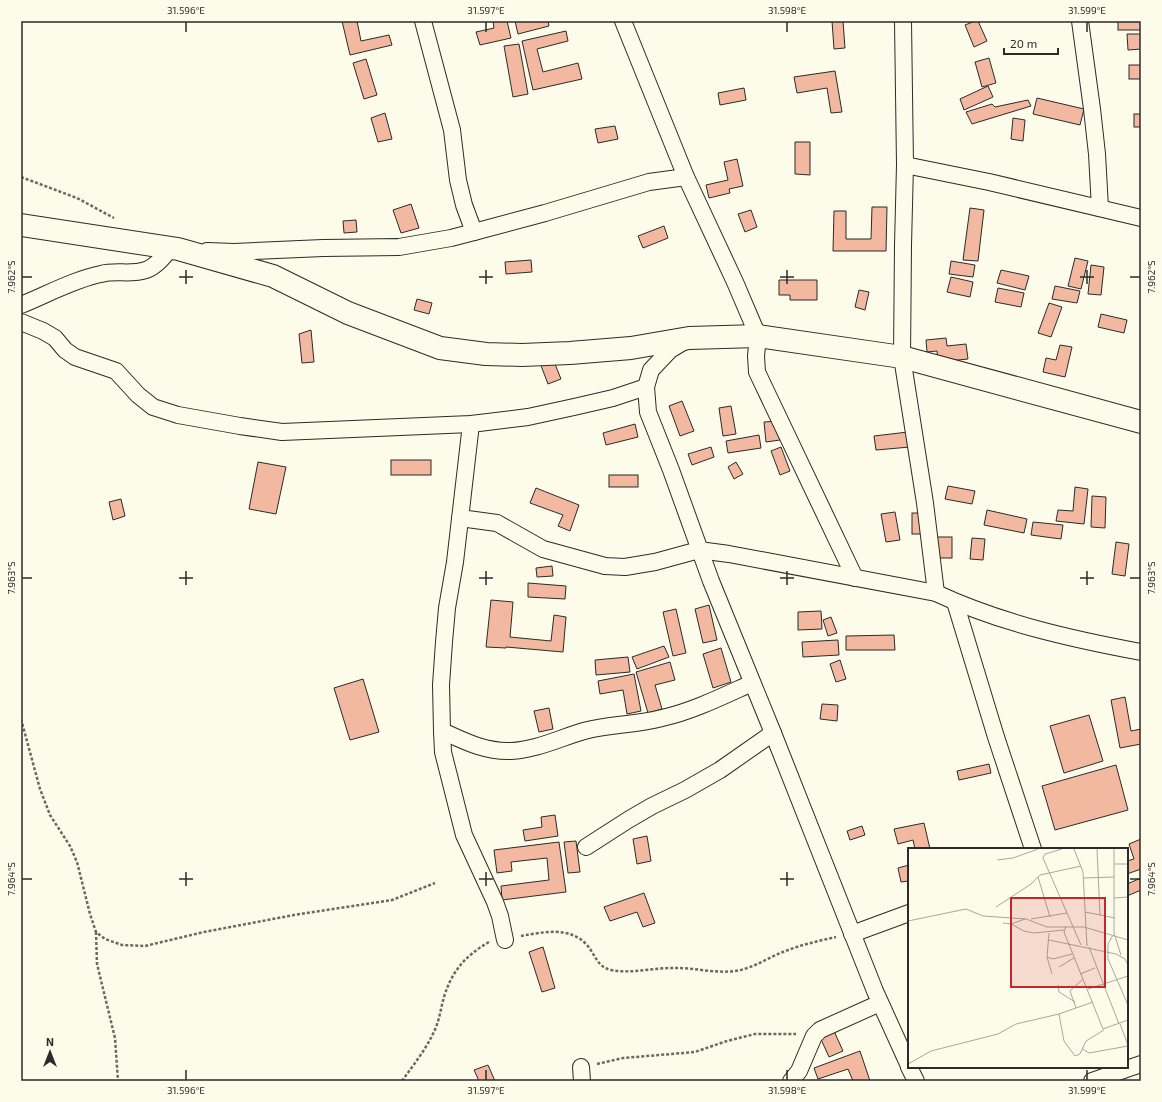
<svg xmlns="http://www.w3.org/2000/svg" width="1162" height="1102" font-family="'Exo 2',sans-serif">
	<style>
		.building { fill: #f2b8a0; stroke: #2b2b2b }
		.lines { fill: none; stroke-linecap: round; stroke-linejoin: round }
		.street-casing { stroke: #2b2b2b; stroke-width: 18 }
		.secondary-casing { stroke: #2b2b2b; stroke-width: 24 }
		.path { stroke: #6a6964; stroke-width: 2.5; stroke-dasharray: 3 2; stroke-linecap: butt }
		.street { stroke: #fdfbea; stroke-width: 16 }
		.secondary { stroke: #fdfbea; stroke-width: 22 }
		.ticks { fill: none; stroke: #2b2b2b; stroke-width: 1.5 }
		.inset-road { fill: none; stroke: #a9a89e; stroke-width: 1 }
		.view { fill: #c62828; fill-opacity: 0.15; stroke: #c62828; stroke-width: 2 }
		.inset-edge { fill: none; stroke: #2b2b2b; stroke-width: 2 }
		.neatline { fill: none; stroke: #2b2b2b; stroke-width: 1.5 }
		.ticks-label { font-size: 10px; text-anchor: middle; fill: #2b2b2b }
	</style>
	<rect width="100%" height="100%" fill="#fdfbea"/>
	<g class="building">
		<polygon points="342,21 357,21 361,41 389,35 392,45 350,55"/>
		<polygon points="493,21 507,21 511,38 480,45 476,32 494,28"/>
		<polygon points="515,21 548,21 549,26 518,34"/>
		<polygon points="832,21 843,21 845,48 834,49"/>
		<polygon points="975,21 978,21 987,41 974,47 965,25"/>
		<rect x="1118" y="21" width="23" height="9"/>
		<polygon points="566,31 568,41 537,49 543,72 578,63 582,79 533,90 522,41"/>
		<polygon points="1127,34 1141,34 1141,49 1128,50"/>
		<polygon points="519,44 528,94 513,97 504,46"/>
		<polygon points="989,58 996,83 982,87 975,62"/>
		<polygon points="366,59 377,95 364,99 353,63"/>
		<rect x="1129" y="65" width="12" height="14"/>
		<polygon points="835,71 842,112 831,113 827,88 797,93 794,77"/>
		<polygon points="988,86 993,97 964,110 960,99"/>
		<polygon points="744,88 746,100 720,105 718,93"/>
		<polygon points="1037,98 1084,109 1080,125 1033,114"/>
		<polygon points="1028,100 1031,106 972,124 966,112 992,104 995,107"/>
		<polygon points="385,113 392,139 378,142 371,118"/>
		<rect x="1134" y="114" width="7" height="13"/>
		<polygon points="1013,118 1025,120 1023,141 1011,139"/>
		<polygon points="615,126 618,139 598,143 595,129"/>
		<polygon points="795,142 810,142 810,175 795,174"/>
		<polygon points="737,159 743,186 729,189 730,193 709,198 706,185 728,180 724,162"/>
		<polygon points="411,204 419,228 401,233 393,210"/>
		<polygon points="872,207 887,207 886,251 833,251 834,211 846,211 846,239 871,239"/>
		<polygon points="970,208 984,210 978,261 963,260"/>
		<polygon points="751,210 757,227 745,232 738,214"/>
		<polygon points="356,220 357,232 344,233 343,221"/>
		<polygon points="664,226 668,238 643,248 638,236"/>
		<polygon points="1075,258 1088,261 1081,289 1068,286"/>
		<polygon points="531,260 532,272 506,274 505,262"/>
		<polygon points="951,261 975,265 973,277 949,274"/>
		<polygon points="1091,265 1104,267 1101,295 1088,294"/>
		<polygon points="1001,270 1029,276 1025,290 997,283"/>
		<polygon points="951,277 973,282 970,297 947,292"/>
		<polygon points="779,280 817,280 817,300 790,300 790,295 779,295"/>
		<polygon points="1055,286 1080,291 1077,303 1052,299"/>
		<polygon points="998,288 1024,293 1021,307 995,302"/>
		<polygon points="859,290 869,292 865,310 855,307"/>
		<polygon points="417,299 432,303 429,314 414,310"/>
		<polygon points="1049,303 1062,307 1051,337 1038,333"/>
		<polygon points="1101,314 1127,320 1124,333 1098,327"/>
		<polygon points="311,330 314,362 302,363 299,334"/>
		<polygon points="946,338 947,346 966,344 968,359 938,362 937,351 927,352 926,340"/>
		<polygon points="1060,345 1072,347 1065,377 1043,372 1046,358 1056,360"/>
		<polygon points="553,359 561,379 548,384 540,363"/>
		<polygon points="682,401 694,431 680,436 669,406"/>
		<polygon points="731,406 736,434 723,436 719,408"/>
		<polygon points="778,421 780,440 766,442 764,422"/>
		<polygon points="635,424 638,437 606,445 603,433"/>
		<polygon points="908,432 910,447 876,450 874,436"/>
		<polygon points="759,435 761,448 728,453 726,441"/>
		<polygon points="711,447 714,457 692,465 688,454"/>
		<polygon points="781,447 790,471 780,475 771,451"/>
		<rect x="391" y="460" width="40" height="15"/>
		<polygon points="258,462 286,467 276,514 249,509"/>
		<polygon points="736,462 743,474 734,479 728,467"/>
		<rect x="609" y="475" width="29" height="12"/>
		<polygon points="948,486 975,491 972,504 945,499"/>
		<polygon points="1075,487 1088,489 1084,524 1056,521 1058,510 1073,511"/>
		<polygon points="536,488 579,505 570,531 558,526 563,515 530,503"/>
		<polygon points="1092,496 1106,497 1105,528 1091,527"/>
		<polygon points="121,499 125,516 113,520 109,502"/>
		<polygon points="987,510 1027,519 1024,533 984,525"/>
		<polygon points="895,512 900,540 886,542 881,514"/>
		<rect x="912" y="513" width="9" height="21"/>
		<polygon points="1033,522 1063,525 1061,539 1031,535"/>
		<rect x="937" y="537" width="15" height="21"/>
		<polygon points="972,538 985,539 983,560 970,559"/>
		<polygon points="1116,542 1129,544 1125,576 1112,574"/>
		<polygon points="552,566 553,576 537,577 536,568"/>
		<polygon points="528,583 566,586 565,599 528,597"/>
		<polygon points="491,600 513,602 510,637 551,641 554,615 566,617 563,652 506,647 506,648 486,647"/>
		<polygon points="709,605 717,640 703,643 695,609"/>
		<polygon points="676,609 686,653 673,656 663,612"/>
		<polygon points="821,611 822,629 798,630 798,612"/>
		<polygon points="831,617 837,633 828,636 823,620"/>
		<polygon points="894,635 895,650 846,650 846,636"/>
		<polygon points="838,640 839,655 803,657 802,642"/>
		<polygon points="664,646 669,657 637,669 632,657"/>
		<polygon points="721,648 731,682 713,688 703,654"/>
		<polygon points="628,657 630,672 596,675 595,660"/>
		<polygon points="840,660 846,679 836,682 830,664"/>
		<polygon points="670,662 675,680 655,685 662,709 648,713 636,672"/>
		<polygon points="634,674 641,711 627,714 623,690 600,694 598,681"/>
		<polygon points="363,679 379,732 350,740 334,688"/>
		<polygon points="1125,697 1131,731 1141,729 1141,744 1120,748 1111,700"/>
		<polygon points="822,704 838,705 837,721 820,719"/>
		<polygon points="549,708 553,729 539,732 534,711"/>
		<polygon points="1089,715 1103,761 1064,773 1050,726"/>
		<polygon points="989,764 991,773 959,780 957,771"/>
		<polygon points="1116,765 1128,810 1055,830 1042,786"/>
		<polygon points="555,815 558,836 525,841 523,830 542,827 541,817"/>
		<polygon points="924,823 930,849 915,849 913,840 898,844 894,829"/>
		<polygon points="862,826 865,835 850,840 847,831"/>
		<polygon points="647,836 651,861 637,864 633,839"/>
		<polygon points="1141,839 1141,869 1127,874 1127,861 1134,859 1129,844"/>
		<polygon points="576,841 580,872 568,873 564,842"/>
		<polygon points="559,842 566,892 502,900 501,886 549,880 547,858 511,862 512,871 497,873 494,850"/>
		<polygon points="909,865 909,881 901,882 898,868"/>
		<polygon points="1141,878 1141,890 1127,896 1127,884"/>
		<polygon points="644,893 655,923 643,927 637,912 610,921 604,907"/>
		<polygon points="543,947 555,988 542,992 529,952"/>
		<polygon points="834,1031 843,1051 829,1057 820,1037"/>
		<polygon points="860,1051 870,1081 853,1081 848,1069 818,1079 814,1068"/>
		<polygon points="488,1065 495,1081 479,1081 474,1070"/>
	</g>
	<g class="lines">
		<defs>
			<g id="street">
				<polyline points="423,21 452,130 458,180 464,205 474,232"/>
				<polyline points="623,21 686,177 735,282 758,336 756,356 757,372 855,578"/>
				<polyline points="903,21 905,165 903,245 902,357 925,503 936,593"/>
				<polyline points="1080,21 1092,109 1097,154 1100,208"/>
				<polyline points="905,165 989,182 1141,218"/>
				<polyline points="207,251 234,252 323,248 399,247 451,238 474,232 545,213 649,182 686,177"/>
				<path d="M21 305C46 295 75 279 101 274 115 270 132 275 146 270 157 266 164 256 171 248"/>
				<polyline points="21,322 43,331 55,338 65,350 75,357 116,371 138,395 153,407 178,415 240,426 282,432 471,424 528,417 574,407 613,398 646,387"/>
				<polyline points="685,341 670,350 651,370 646,387 648,412 671,470 711,581 773,733 875,991 909,1066"/>
				<polyline points="471,424 455,562 447,608 444,642 441,685 442,731 443,752 464,835 495,902 500,916 505,940"/>
				<path d="M460 518 497 523 543 549 605 566 625 567 655 562 699 550 729 554 936 593C1000 623 1071 639 1141 652"/>
				<polyline points="955,602 996,737 1033,849"/>
				<path d="M442 731C464 741 485 752 511 751 536 750 560 738 584 731 609 724 636 725 662 718 693 711 723 696 752 683"/>
				<polyline points="586,847 628,820 652,806 685,790 720,770 773,733"/>
				<polyline points="852,934 909,913"/>
				<polyline points="581,1067 582,1081"/>
				<polyline points="909,1067 916,1081"/>
				<polyline points="791,1081 799,1071 814,1036 820,1030 880,1003"/>
				<polyline points="1092,1081 1141,1064"/>
			</g>
			<polyline id="secondary" points="21,225 178,249 273,276 348,313 440,348 486,354 522,355 570,353 631,348 689,338 758,336 902,357 1141,422"/>
		</defs>
		<use href="#street" class="street-casing"/>
		<use href="#secondary" class="secondary-casing"/>
		<g class="path">
			<polyline points="21,177 77,198 114,218"/>
			<polyline points="21,719 40,789 50,815 70,846 77,862 90,914 96,932 105,939 122,945 145,946 204,932 294,915 392,900 435,883"/>
			<polyline points="96,932 97,964 115,1038 118,1081"/>
			<path d="M521 936C543 932 570 926 587 945 595 954 597 967 611 970 631 974 652 968 672 968 695 967 722 976 744 969 758 965 770 957 783 952 800 945 818 941 836 937"/>
			<polyline points="597,1064 623,1058 695,1052 727,1041 755,1034 796,1034"/>
			<path d="M402 1081C414 1064 428 1047 436 1027 440 1017 441 1007 444 997 452 971 465 956 489 942"/>
		</g>
		<use href="#street" class="street"/>
		<use href="#secondary" class="secondary"/>
	</g>
	<path class="ticks" d="M186 22V32M486 22V32M787 22V32M1087 22V32M186 270V284M486 270V284M787 270V284M1087 270V284M22 277H32M179 277H193M479 277H493M780 277H794M1080 277H1094M1130 277H1140M186 571V585M486 571V585M787 571V585M1087 571V585M22 578H32M179 578H193M479 578H493M780 578H794M1080 578H1094M1130 578H1140M186 872V886M486 872V886M787 872V886M22 879H32M179 879H193M479 879H493M780 879H794M1130 879H1140M186 1070V1080M486 1070V1080M787 1070V1080M1087 1070V1080"/>
	<g transform="translate(908 848)">
		<rect width="220" height="220" fill="#fdfbea"/>
		<path class="inset-road" d="M154 1 137 6 135 10 173 97M166 1 175 24 179 98M189 1 192 67M89 12 105 10 130 1M206 16V1M130 29 142 69M176 30 206 29M206 50 220 49M88 59 123 36 132 27 173 18M177 64 207 70M123 71 159 65M0 73 58 61 75 68 118 71 139 79H176L220 92M95 75 103 76 117 71M103 76 116 83 126 85 156 82M158 78 156 84 195 181 220 172M141 85 139 109 144 126M205 87 200 96V111L220 157M141 92 208 106 217 111 220 117M181 99 211 176M213 107 206 85V16H220M139 109 145 111 164 106M151 119 166 110M172 126 187 120M150 137 151 144 167 154M180 141 220 128M168 160 162 143 175 131M151 166 156 193 167 208 172 206 178 193 196 182M212 176 220 197M175 201 181 205 220 198M0 216 23 203 90 186 108 176 151 166 185 154"/>
		<path class="view" d="M103 50H197V139H103Z"/>
		<rect width="220" height="220" class="inset-edge"/>
	</g>
	<rect width="1162" height="1102" fill="none" stroke="#fdfbea" stroke-width="44"/>
	<g transform="translate(50 1052)" stroke="#fdfbea" stroke-width="3" paint-order="stroke">
	<path d="M0-3L7 15L0 10L-7 15Z" fill="#2b2b2b"/>
	<text y="-6" font-size="11" font-weight="bold" text-anchor="middle" fill="#2b2b2b">N</text>
	</g>
	<path d="M1004 48v6h54v-6" fill="none" stroke="#2b2b2b" stroke-width="2"/>
	<text x="1010" y="48" font-size="12" fill="#2b2b2b" stroke="#fdfbea" stroke-width="3" paint-order="stroke">20 m</text>
	<rect x="22" y="22" width="1118" height="1058" class="neatline"/>
	<g class="ticks-label">
		<text x="186" y="14">31.596°E</text>
		<text x="486" y="14">31.597°E</text>
		<text x="787" y="14">31.598°E</text>
		<text x="1087" y="14">31.599°E</text>
		<text transform="translate(11 277) rotate(-90)" y="4">7.962°S</text>
		<text transform="translate(1151 277) rotate(-90)" y="4">7.962°S</text>
		<text transform="translate(11 578) rotate(-90)" y="4">7.963°S</text>
		<text transform="translate(1151 578) rotate(-90)" y="4">7.963°S</text>
		<text transform="translate(11 879) rotate(-90)" y="4">7.964°S</text>
		<text transform="translate(1151 879) rotate(-90)" y="4">7.964°S</text>
		<text x="186" y="1094">31.596°E</text>
		<text x="486" y="1094">31.597°E</text>
		<text x="787" y="1094">31.598°E</text>
		<text x="1087" y="1094">31.599°E</text>
	</g>
</svg>
